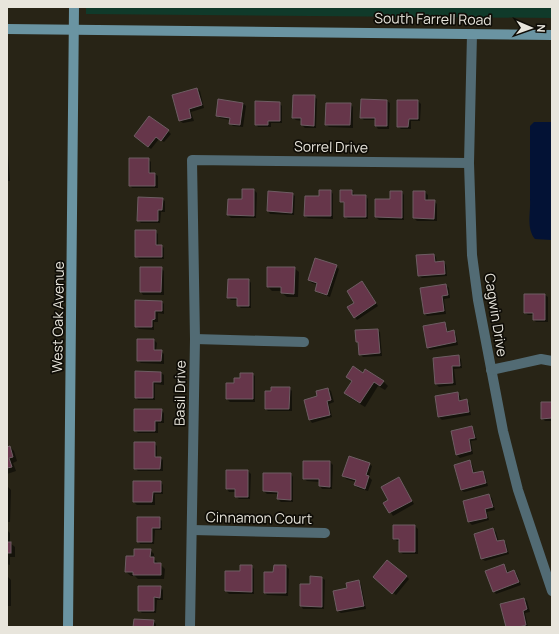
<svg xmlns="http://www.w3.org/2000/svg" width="559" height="634" font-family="Manrope,sans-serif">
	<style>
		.green { fill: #103a2a }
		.water { fill: #031235 }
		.shadow { fill: #0007 }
		.building { fill: #66364a; stroke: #6e5d63 }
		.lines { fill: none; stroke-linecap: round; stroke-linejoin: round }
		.street { stroke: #526b74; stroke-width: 10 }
		.secondary { stroke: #6a94a2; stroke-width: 10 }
		.labels { text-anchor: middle; stroke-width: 3.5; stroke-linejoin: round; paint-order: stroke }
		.street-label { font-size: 14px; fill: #e8e5dc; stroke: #0f0d07 }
	</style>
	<rect width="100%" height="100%" fill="#282416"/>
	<polygon class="green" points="86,7 552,7 552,18 86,14"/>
	<path class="water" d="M534 122H552V240L535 239C526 228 531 212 530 199V126Z"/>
	<g class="shadow">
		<polygon points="197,89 200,91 204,108 191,112 194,121 183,123 180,121"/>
		<polygon points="314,96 317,99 316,128 305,128 302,125 302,121 296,120 293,118"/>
		<polygon points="219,100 243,103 246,106 243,127 233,126 230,123 230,120 220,118 217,115"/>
		<polygon points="387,101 390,103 389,129 378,129 376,126 376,120 364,120 361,117"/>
		<polygon points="418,101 421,104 420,121 411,121 411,129 401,129 398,126"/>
		<polygon points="279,103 282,106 282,123 271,123 271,127 258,127 256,124"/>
		<polygon points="350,104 353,107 353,128 329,127 326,125"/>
		<polygon points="168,131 171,134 164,142 159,139 151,149 138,139"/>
		<polygon points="7,153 8,154 10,181 7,181"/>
		<polygon points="149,160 151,162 151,174 155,174 158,176 158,188 132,188 130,185"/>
		<polygon points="254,190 257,193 256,218 231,218 228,215"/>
		<polygon points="331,191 333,194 333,219 308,218 305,216 320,197"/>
		<polygon points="352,191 354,194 354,196 366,196 368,199 368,219 348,219 345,216 345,204 341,201"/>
		<polygon points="402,192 404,195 404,220 379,220 376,217"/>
		<polygon points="414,192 425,192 428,195 428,201 434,201 437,204 437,221 417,221 414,218"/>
		<polygon points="292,194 295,196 294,215 270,214 268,211"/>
		<polygon points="162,199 165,201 165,212 161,212 160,223 141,223 138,220"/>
		<polygon points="155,231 158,234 158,246 162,246 164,248 164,259 139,259 136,256"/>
		<polygon points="434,255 436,257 437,263 444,262 446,265 447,276 422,278 419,276"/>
		<polygon points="336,266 339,269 330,297 319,293 316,290 318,285 312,283 309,280"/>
		<polygon points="161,268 164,271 164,295 143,295 141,292"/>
		<polygon points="294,268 299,272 298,297 287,297 282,293 282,291 272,291 268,287"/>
		<polygon points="249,280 251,283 251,308 241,308 238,305 238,300 231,300 228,297"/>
		<polygon points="362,282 378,306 357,320 355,317"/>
		<polygon points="446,285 449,288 450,298 444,299 446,314 427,316 425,314"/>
		<polygon points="545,295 548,297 548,322 536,322 534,320 534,315 528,315 525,313"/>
		<polygon points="162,302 164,304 164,314 158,313 158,322 154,322 154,330 139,329 136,327"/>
		<polygon points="444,323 447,326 448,332 453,331 456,334 458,345 430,350 428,347"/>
		<polygon points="377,330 380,332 382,356 363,357 360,354 359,344 357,342"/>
		<polygon points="154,340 157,343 156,351 161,351 164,354 164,364 141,363 138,361"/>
		<polygon points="458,356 461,359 462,368 454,369 456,385 439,387 436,384 434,359"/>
		<polygon points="136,372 161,373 164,375 164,385 155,384 155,400 138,400 136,397"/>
		<polygon points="252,374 255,376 255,402 230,402 227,399 235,384"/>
		<polygon points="363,374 383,381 388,386 385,390 378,386 365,407 349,397 345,393 352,382 347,377"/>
		<polygon points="289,388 292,391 292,411 268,411 266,409"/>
		<polygon points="328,389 331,391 334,402 329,404 332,417 312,423 310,420 305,400 318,397"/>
		<polygon points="457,393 460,396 461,401 466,400 469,403 471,415 442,420 439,417"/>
		<polygon points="552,403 552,421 545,421 542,418"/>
		<polygon points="161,410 164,413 164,423 158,423 158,433 138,433 135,430"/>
		<polygon points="471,427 474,430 477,440 471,441 473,454 460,458 457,455 452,431"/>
		<polygon points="154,443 157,446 157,458 160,458 163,460 163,471 138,471 135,468"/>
		<polygon points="10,447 14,451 17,461 13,463 16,471 7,474 7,448"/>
		<polygon points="469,461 472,464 475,474 482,472 485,474 488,486 464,492 461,490"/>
		<polygon points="304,462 330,462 333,465 332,489 322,489 320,486 320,482 307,481 304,479"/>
		<polygon points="369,464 372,466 369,477 372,480 368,491 358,488 355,485 356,482 346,479 344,476"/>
		<polygon points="227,471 248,471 251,474 250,499 239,499 236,496 236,492 229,492 227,489"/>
		<polygon points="291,474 293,477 293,502 281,502 278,499 278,494 267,494 264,491"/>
		<polygon points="399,478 414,504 393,516 385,503 390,500"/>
		<polygon points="161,482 163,485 163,494 155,494 155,505 137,505 134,502"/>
		<polygon points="7,486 11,490 10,522 7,522"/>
		<polygon points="489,495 492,498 495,510 487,512 489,520 472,525 469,522 464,501"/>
		<polygon points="159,518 162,521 162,530 155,530 154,544 140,544 138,541"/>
		<polygon points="415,526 418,529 418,554 403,554 400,552 400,541 397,541 394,538"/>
		<polygon points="493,529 496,532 499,542 503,541 506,543 509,554 485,561 482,559"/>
		<polygon points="7,530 10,533 10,543 15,547 15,557 10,557 10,565 7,564"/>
		<polygon points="150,550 154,554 154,559 158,563 158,564 160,564 165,569 164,579 138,579 135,576 131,576 126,572 135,557"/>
		<polygon points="504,565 509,573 514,571 517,574 521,585 496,594 494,591"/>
		<polygon points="251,566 254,569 254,594 229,594 226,591 241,572"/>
		<polygon points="286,566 289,569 288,596 267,595 265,593"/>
		<polygon points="7,576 11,580 11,606 7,606"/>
		<polygon points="406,576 409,579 396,595 377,580"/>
		<polygon points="322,578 325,580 324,609 303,609 301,606 301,585 311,585"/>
		<polygon points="359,581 361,584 366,609 341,613 338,611 349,589"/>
		<polygon points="160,587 163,590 163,600 157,600 156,613 142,613 139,610"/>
		<polygon points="524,599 527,601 530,612 525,613 528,627 507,627"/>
		<polygon points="153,621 156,624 156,627 134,627"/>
	</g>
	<g class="building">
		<polygon points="197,88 202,105 189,109 191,118 179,121 172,95"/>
		<polygon points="293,95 315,95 314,126 301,125 301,118 292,118"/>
		<polygon points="218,99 243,103 240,125 229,124 230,118 216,116"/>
		<polygon points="361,99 387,100 387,126 375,126 375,118 360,118"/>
		<polygon points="397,100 418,100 418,119 409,119 408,127 397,127"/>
		<polygon points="255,101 280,102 280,121 268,121 268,125 255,125"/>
		<polygon points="326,103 351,103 350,125 325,125"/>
		<polygon points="149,116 169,130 161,141 156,137 148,147 134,136"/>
		<polygon points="129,158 149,158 149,173 155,173 155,186 129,186"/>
		<polygon points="242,189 254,189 254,216 227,215 228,199 242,199"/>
		<polygon points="319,190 331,190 331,216 304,216 305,196 319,196"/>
		<polygon points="340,190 352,190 352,195 366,195 366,217 344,217 344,202 340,202"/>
		<polygon points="268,191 293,193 292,213 267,211"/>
		<polygon points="390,191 402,191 402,218 375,217 375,199 390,199"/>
		<polygon points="413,191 425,191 425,200 435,200 434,219 413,218"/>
		<polygon points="138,197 163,198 162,210 158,210 158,221 137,221"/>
		<polygon points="135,230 156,230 156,245 162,245 162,257 135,257"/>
		<polygon points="434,254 435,262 444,261 445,274 418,276 416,255"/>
		<polygon points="315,258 337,265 327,295 315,291 317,283 308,280"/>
		<polygon points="140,267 162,267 161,292 140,292"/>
		<polygon points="267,267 295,267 294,294 281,293 281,287 267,287"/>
		<polygon points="228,279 249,279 249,306 237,306 237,298 227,298"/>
		<polygon points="362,281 376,303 354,318 347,307 354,303 347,291"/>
		<polygon points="446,284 448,295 442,296 444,311 424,314 420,288"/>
		<polygon points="524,294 545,294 545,320 533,320 533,313 524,313"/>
		<polygon points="135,300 162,301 162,311 155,311 155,319 152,320 152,327 135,327"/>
		<polygon points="445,322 447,332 454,330 456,342 427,348 423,326"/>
		<polygon points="378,329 380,353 359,355 358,342 356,342 355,330"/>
		<polygon points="137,339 154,339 154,350 162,350 161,361 137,361"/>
		<polygon points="459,355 460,366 452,366 453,383 435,384 433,358"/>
		<polygon points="353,366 363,373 365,369 384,381 380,386 374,382 360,403 344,393 352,381 346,377"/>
		<polygon points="135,371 161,372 161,382 153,382 153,398 135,398"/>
		<polygon points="240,373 253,373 253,399 226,399 226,383 234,383 234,378 240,378"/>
		<polygon points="271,387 290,387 289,409 265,409 265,391 271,391"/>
		<polygon points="328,388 331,400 327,401 330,415 309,420 304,400 317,396 316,391"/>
		<polygon points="458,392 459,401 467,399 469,412 438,417 435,396"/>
		<polygon points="541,402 552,402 552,418 541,419"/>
		<polygon points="134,409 162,409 161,421 155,421 155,431 134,431"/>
		<polygon points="472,426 475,438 469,439 471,451 456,455 451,431"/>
		<polygon points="134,442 155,442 155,457 161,457 160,469 134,469"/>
		<polygon points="10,446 13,457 9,458 12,467 7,468 7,447"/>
		<polygon points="349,456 370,463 366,475 369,476 365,489 354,485 356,480 342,476"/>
		<polygon points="470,460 473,473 483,471 486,483 461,490 454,465"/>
		<polygon points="303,461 330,461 330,487 319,486 319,479 303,479"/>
		<polygon points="226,470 248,470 248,497 235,497 235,489 226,489"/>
		<polygon points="263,473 291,473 291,500 277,499 278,492 263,491"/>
		<polygon points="399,477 412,501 389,513 383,503 388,500 381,487"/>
		<polygon points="133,481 161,481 161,492 153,492 152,502 133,502"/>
		<polygon points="489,494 493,507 485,509 487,518 468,522 463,501"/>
		<polygon points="137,517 160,517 160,528 152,528 152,542 137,542"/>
		<polygon points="393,525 415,525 415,552 399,552 399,539 393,539"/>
		<polygon points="493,528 497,541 504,540 507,552 481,559 474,534"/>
		<rect x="7" y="542" width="4" height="11"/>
		<polygon points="134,549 151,549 150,557 154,557 154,563 161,563 161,575 133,575 133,572 125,572 126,556 134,556"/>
		<polygon points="387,560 407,576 392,594 373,577"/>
		<polygon points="504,564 507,573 514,570 519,582 493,592 485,571"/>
		<polygon points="240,565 252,565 252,592 225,591 225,571 240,571"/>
		<polygon points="274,565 286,565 286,593 264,593 264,572 273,572"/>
		<polygon points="310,576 322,577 322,607 300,606 300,584 310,584"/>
		<polygon points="359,580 364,606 337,611 333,591 347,588 346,583"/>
		<polygon points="138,586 161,586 160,598 154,597 154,611 138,611"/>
		<polygon points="524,598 527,609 523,611 526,625 519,627 506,627 500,604"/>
		<polygon points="134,619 154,620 153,627 133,627"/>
	</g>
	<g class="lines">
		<g class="street">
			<polyline points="472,34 469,163 472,255 478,300 503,431 518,490 552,591"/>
			<polyline points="195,339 304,342"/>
			<polyline points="491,370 541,359 552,361"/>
			<polyline points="192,530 325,533"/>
			<polyline points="190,627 195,339 192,160 469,163"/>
		</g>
		<g class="secondary">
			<polyline points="7,29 552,35"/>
			<polyline points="68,627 74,7"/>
		</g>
	</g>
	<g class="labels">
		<g class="street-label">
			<text transform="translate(433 19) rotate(1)" y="5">South Farrell Road</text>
			<text transform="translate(331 147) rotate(1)" y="5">Sorrel Drive</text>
			<text transform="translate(496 315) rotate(81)" y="5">Cagwin Drive</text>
			<text transform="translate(58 317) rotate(-89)" y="5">West Oak Avenue</text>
			<text transform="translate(180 393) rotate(-89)" y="5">Basil Drive</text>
			<text transform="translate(259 518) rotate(1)" y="5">Cinnamon Court</text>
		</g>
	</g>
	<rect width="559" height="634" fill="none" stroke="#e8e5dc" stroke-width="16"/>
	<g transform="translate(531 28) rotate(92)" stroke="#0f0d07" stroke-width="3" paint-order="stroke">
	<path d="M0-3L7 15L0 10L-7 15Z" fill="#e8e5dc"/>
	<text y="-6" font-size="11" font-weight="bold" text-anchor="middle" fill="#e8e5dc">N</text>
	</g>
</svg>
